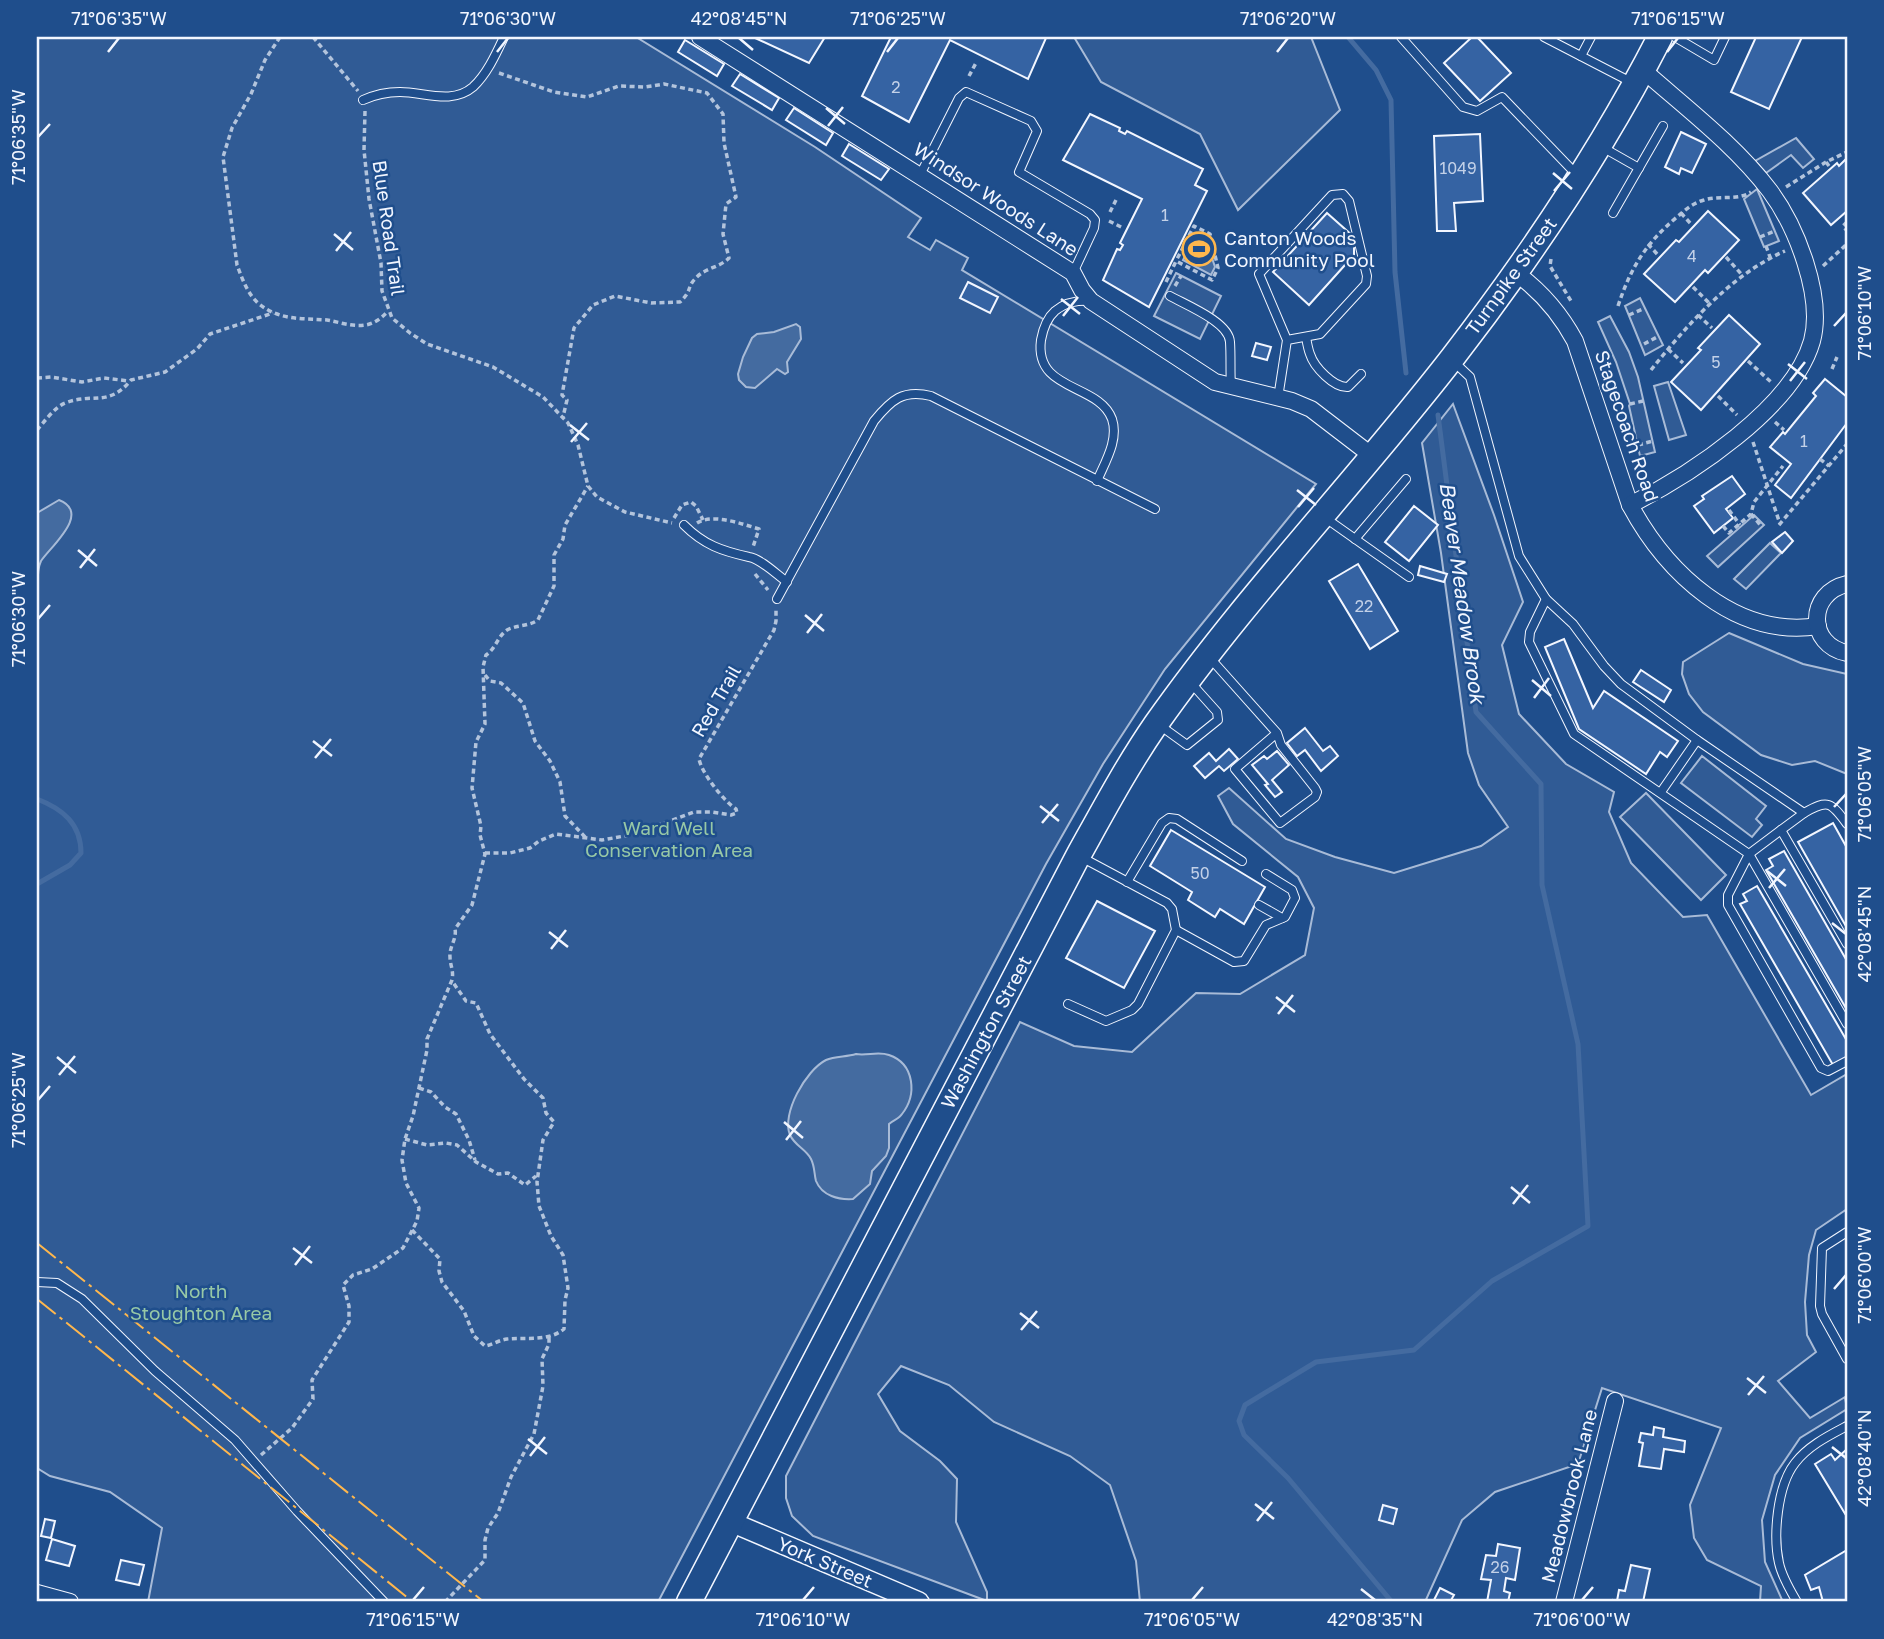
<svg xmlns="http://www.w3.org/2000/svg" width="1884" height="1639" font-family="'Golos Text',sans-serif">
	<style>
		.built { fill: #305b95; stroke: #a8bbd7; stroke-width: 2 }
		.water { fill: #446ba0; stroke: #a8bbd7; stroke-width: 2 }
		.lines { fill: none; stroke-linecap: round; stroke-linejoin: round }
		.stream { stroke: #446ba0; stroke-width: 5 }
		.building { fill: #3563a3; stroke: #f2f6ff; stroke-width: 2 }
		.service-casing { stroke: #f2f6ff; stroke-width: 10 }
		.minor-casing { stroke: #f2f6ff; stroke-width: 18 }
		.tertiary-casing { stroke: #f2f6ff; stroke-width: 22 }
		.primary-casing { stroke: #f2f6ff; stroke-width: 27 }
		.path { stroke: #b3c4dc; stroke-width: 3.5; stroke-dasharray: 5 3.5; stroke-linecap: butt }
		.service { stroke: #1f4e8c; stroke-width: 8 }
		.minor { stroke: #1f4e8c; stroke-width: 16 }
		.tertiary { stroke: #1f4e8c; stroke-width: 19 }
		.primary { stroke: #1f4e8c; stroke-width: 24 }
		.power { stroke: #ffb74d; stroke-width: 2; stroke-dasharray: 24 5 3.5 5; stroke-linecap: butt }
		.ticks { fill: none; stroke: #f2f6ff; stroke-width: 2.5 }
		.labels { text-anchor: middle; stroke-width: 5; stroke-linejoin: round; paint-order: stroke }
		.number-label { font-size: 16px; fill: #c3d1e8 }
		.street-label { font-size: 19px; fill: #f2f6ff; stroke: #1f4e8c }
		.poi-label { font-size: 19px; fill: #f2f6ff; stroke: #1f4e8c; text-anchor: start }
		.park-label { font-size: 19px; fill: #97c8a6; stroke: #1f4e8c }
		.water-label { font-size: 21px; font-style: italic; fill: #f2f6ff; stroke: #1f4e8c }
		.neatline { fill: none; stroke: #f2f6ff; stroke-width: 2.5 }
		.ticks-label { font-size: 18px; text-anchor: middle; fill: #f2f6ff }
	</style>
	<rect width="100%" height="100%" fill="#1f4e8c"/>
	<g class="built">
		<polygon points="37,37 636,37 815,147 921,218 908,237 930,250 936,240 968,258 962,270 1316,484 1165,669 1103,764 1046,864 658,1602 148,1602 162,1528 110,1492 50,1476 37,1468"/>
		<polygon points="1074,37 1311,37 1340,110 1238,210 1200,134 1101,82"/>
		<polygon points="1796,138 1814,159 1803,168 1791,155 1766,173 1755,161"/>
		<polygon points="1757,189 1779,241 1764,247 1744,199"/>
		<polygon points="1176,273 1221,296 1200,339 1154,316"/>
		<polygon points="1640,298 1663,345 1645,355 1625,306"/>
		<polygon points="1610,316 1629,352 1638,377 1655,452 1640,456 1629,406 1630,404 1616,362 1598,322"/>
		<polygon points="1668,382 1686,435 1669,440 1654,386"/>
		<polygon points="1453,404 1494,515 1523,602 1502,645 1519,714 1566,764 1614,792 1609,812 1631,863 1683,917 1707,915 1811,1095 1847,1074 1847,1209 1816,1230 1809,1255 1805,1302 1807,1335 1816,1352 1778,1381 1810,1418 1845,1397 1847,1409 1800,1438 1775,1475 1762,1520 1765,1562 1783,1602 1760,1602 1761,1586 1707,1560 1694,1538 1690,1505 1721,1428 1602,1388 1578,1464 1495,1492 1462,1520 1425,1602 1140,1602 1136,1561 1110,1485 1070,1456 994,1422 949,1385 901,1366 878,1394 900,1431 940,1461 957,1479 956,1522 987,1592 987,1601 813,1536 792,1516 786,1498 786,1476 1020,1022 1074,1046 1132,1052 1196,993 1240,994 1305,955 1314,908 1298,877 1233,824 1218,796 1229,788 1286,839 1335,857 1394,873 1481,846 1508,827 1479,785 1468,753 1441,553 1422,443"/>
		<polygon points="1754,515 1764,525 1718,567 1707,556"/>
		<polygon points="1770,543 1781,553 1746,589 1734,579"/>
		<polygon points="1729,633 1803,664 1847,674 1847,774 1815,761 1792,765 1761,755 1703,712 1689,694 1682,674 1683,662"/>
		<polygon points="1702,756 1766,806 1756,819 1762,825 1752,837 1681,783"/>
		<polygon points="1646,793 1726,875 1701,900 1620,817"/>
	</g>
	<g class="water">
		<polygon points="1197,233 1205,237 1215,267 1211,275 1183,260"/>
		<polygon points="796,324 800,327 801,339 787,362 788,372 785,374 777,369 755,388 746,387 739,380 738,374 743,357 752,338 757,334 774,332"/>
		<path d="M59 500C92 513 50 547 41 561 35 573 39 592 37 605V513Z"/>
		<path d="M856 1054C867 1056 878 1051 889 1055 915 1064 917 1095 902 1114 899 1119 893 1120 889 1124V1148L886 1156 872 1171 870 1184 853 1199C839 1200 822 1196 816 1181 814 1174 815 1167 811 1159 806 1149 795 1146 790 1135 781 1114 806 1070 826 1060 835 1056 846 1057 856 1054Z"/>
	</g>
	<g class="lines">
		<g class="stream">
			<polyline points="1348,37 1376,70 1391,100 1395,272 1406,373"/>
			<path d="M37 799C63 809 81 824 81 853L70 865 37 884"/>
			<polyline points="1392,1602 1288,1478 1244,1435 1239,1421 1245,1405 1316,1362 1414,1350 1492,1281 1588,1226 1578,1044 1542,885 1541,784 1476,712 1438,415"/>
		</g>
	</g>
	<g class="building">
		<polygon points="753,37 825,37 809,63"/>
		<polygon points="891,37 1045,37 1046,38 1028,79 950,40 909,122 862,96"/>
		<polygon points="1472,37 1477,37 1511,73 1480,101 1444,63"/>
		<polygon points="1756,37 1802,37 1769,109 1731,92"/>
		<polygon points="685,40 724,64 717,76 678,52"/>
		<polygon points="740,74 779,98 772,110 732,86"/>
		<polygon points="794,108 833,133 826,145 786,120"/>
		<polygon points="1090,114 1120,128 1119,131 1125,134 1127,131 1203,169 1195,185 1207,191 1149,307 1103,280 1117,249 1120,250 1123,245 1120,243 1142,199 1063,160"/>
		<polygon points="1681,132 1706,144 1692,173 1681,168 1679,174 1665,167"/>
		<polygon points="1480,134 1483,201 1454,203 1456,231 1437,231 1434,136"/>
		<polygon points="849,144 889,169 881,180 842,156"/>
		<polygon points="1847,158 1847,211 1831,225 1803,193 1837,163 1839,166"/>
		<polygon points="1708,211 1739,240 1708,273 1705,270 1675,302 1644,274 1676,240 1679,242"/>
		<polygon points="1327,213 1354,237 1354,255 1309,305 1273,272"/>
		<polygon points="968,282 998,297 990,313 960,298"/>
		<polygon points="1729,315 1760,344 1701,410 1671,382 1701,350 1698,348"/>
		<polygon points="1256,343 1271,347 1267,360 1252,356"/>
		<polygon points="1825,379 1847,397 1847,423 1791,498 1775,485 1791,464 1770,447 1783,432 1785,434 1816,396 1813,393"/>
		<polygon points="1732,476 1745,494 1726,509 1733,518 1714,533 1694,506 1704,499 1702,496"/>
		<polygon points="1414,506 1438,525 1409,561 1385,542"/>
		<polygon points="1785,532 1793,541 1782,553 1772,542"/>
		<polygon points="1358,564 1398,631 1370,649 1329,581"/>
		<polygon points="1420,566 1447,574 1444,582 1418,575"/>
		<polygon points="1564,639 1593,708 1604,691 1678,741 1667,757 1660,752 1646,774 1579,729 1545,647"/>
		<polygon points="1641,670 1671,690 1664,702 1633,682"/>
		<polygon points="1305,728 1323,751 1330,746 1338,756 1321,771 1305,750 1297,756 1287,743"/>
		<polygon points="1229,749 1238,759 1224,771 1219,766 1205,778 1194,766 1209,753 1216,761"/>
		<polygon points="1277,751 1289,765 1272,780 1282,792 1275,797 1265,785 1268,784 1252,765 1264,756 1267,759"/>
		<polygon points="1833,823 1847,848 1847,928 1798,842"/>
		<polygon points="1171,830 1265,887 1244,924 1220,909 1215,917 1188,900 1192,892 1150,866"/>
		<polygon points="1784,851 1847,961 1847,1010 1766,870 1773,866 1769,859"/>
		<polygon points="1757,886 1847,1041 1847,1057 1833,1065 1740,904 1747,901 1743,894"/>
		<polygon points="1097,901 1155,931 1124,988 1066,958"/>
		<polygon points="1654,1427 1664,1429 1663,1437 1685,1441 1684,1452 1664,1449 1661,1469 1639,1466 1643,1443 1639,1442 1641,1433 1653,1435"/>
		<polygon points="1847,1449 1847,1517 1815,1464 1831,1454 1835,1460"/>
		<polygon points="1383,1505 1397,1509 1393,1524 1379,1520"/>
		<polygon points="45,1519 55,1521 51,1538 41,1536"/>
		<polygon points="52,1539 75,1546 69,1566 46,1560"/>
		<polygon points="1498,1544 1520,1548 1515,1580 1506,1578 1504,1591 1510,1593 1508,1602 1487,1602 1491,1580 1481,1579 1486,1555 1496,1556"/>
		<polygon points="1847,1550 1847,1599 1841,1602 1823,1602 1819,1587 1811,1590 1805,1575"/>
		<polygon points="121,1560 144,1565 139,1585 116,1580"/>
		<polygon points="1631,1565 1650,1569 1643,1602 1612,1602 1613,1600 1617,1601 1619,1590 1625,1591"/>
		<polygon points="1440,1588 1454,1595 1450,1602 1434,1600"/>
	</g>
	<g class="lines">
		<defs>
			<g id="service">
				<polyline points="1401,37 1463,107 1477,111 1502,97 1577,175"/>
				<polyline points="1544,37 1631,82"/>
				<polyline points="1675,37 1714,60 1725,37"/>
				<polyline points="1581,56 1591,37"/>
				<path d="M363 100C374 95 387 92 400 92 424 92 452 105 473 87 487 74 496 54 504 37"/>
				<polyline points="1602,147 1639,168"/>
				<polyline points="920,175 959,98 966,92 1031,121 1037,131 1019,172 1090,214 1095,220 1094,228 1073,273"/>
				<polyline points="1613,213 1663,126"/>
				<path d="M1170 296C1186 305 1229 322 1230 342 1231 357 1230 371 1231 387"/>
				<path d="M1091 301C1077 300 1066 302 1055 311 1047 318 1043 329 1041 340 1034 392 1099 383 1112 419 1119 440 1105 462 1097 481"/>
				<path d="M1306 337C1307 343 1308 349 1310 354 1314 367 1334 388 1348 387L1361 374"/>
				<polyline points="1453,361 1470,377 1519,556 1546,599"/>
				<polyline points="1278,398 1287,340 1259,274 1332,195 1343,194 1349,201 1367,276 1366,284 1320,334 1287,340"/>
				<polyline points="1324,517 1409,577"/>
				<path d="M684 525C704 545 722 551 749 557 761 559 776 574 787 582"/>
				<polyline points="1355,539 1406,479"/>
				<path d="M777 599 874 421C891 400 903 389 931 396L1155 509"/>
				<polyline points="1210,658 1277,733 1281,745 1315,788 1317,792 1315,797 1280,823 1235,769 1277,733"/>
				<polyline points="1158,724 1187,745 1218,720 1217,712 1191,683"/>
				<polyline points="1661,792 1697,740"/>
				<polyline points="1804,813 1781,830 1847,944"/>
				<path d="M1847 824C1831 802 1828 799 1804 813L1697 740 1621 684 1604 666 1573 624 1546 599 1530 632 1529 642 1574 734 1749 854 1847 1024"/>
				<polyline points="1781,830 1749,854 1728,895 1728,905 1821,1068 1828,1071 1847,1061"/>
				<polyline points="1127,882 1162,823 1169,818 1177,819 1242,861"/>
				<polyline points="1259,905 1282,918"/>
				<polyline points="1176,930 1234,962 1244,961 1266,925 1285,917 1295,898 1292,890 1266,874"/>
				<polyline points="1068,1004 1106,1021 1132,1010 1138,1004 1176,930 1172,909 1167,903 1081,857"/>
				<polyline points="1847,1232 1822,1248 1820,1306 1822,1314 1847,1359"/>
				<polyline points="37,1282 57,1283 82,1299 155,1371 235,1440 297,1511 384,1602"/>
				<path d="M1797 1602C1790 1590 1782 1577 1779 1563 1773 1536 1777 1486 1795 1463 1808 1446 1828 1436 1847 1426"/>
			</g>
			<g id="minor">
				<polyline points="700,37 1073,273 1082,290 1091,301 1215,382 1292,401 1311,409 1371,455"/>
				<path d="M1516 273C1542 292 1560 313 1575 341L1630 505C1666 572 1735 639 1818 626"/>
				<path d="M1630 505C1690 475 1793 408 1812 341 1824 296 1796 226 1770 191 1735 145 1686 108 1643 70"/>
				<path d="M1847 584C1807 593 1807 645 1847 653"/>
				<polyline points="37,1593 70,1602"/>
				<polyline points="1564,1602 1615,1401"/>
			</g>
			<polyline id="tertiary" points="731,1522 919,1602"/>
			<path id="primary" d="M689 1602 1078 856C1103 811 1127 766 1156 724 1247 595 1357 481 1453 357 1531 256 1602 150 1660 37"/>
		</defs>
		<use href="#service" class="service-casing"/>
		<use href="#minor" class="minor-casing"/>
		<use href="#tertiary" class="tertiary-casing"/>
		<use href="#primary" class="primary-casing"/>
		<g class="path">
			<path d="M280 37 265 60 251 94 232 128 223 157 237 265C242 278 247 293 258 303 279 321 302 318 327 320 339 322 352 327 365 325 374 324 382 318 388 311"/>
			<polyline points="313,37 358,91"/>
			<path d="M499 73 554 92 587 97 619 86 645 87 664 84 707 93 723 114 724 143 736 197 726 204 723 234 729 258C719 268 704 268 695 279 687 287 692 291 680 302L651 303 615 296 593 305 574 328 562 395 567 400 563 417"/>
			<polyline points="969,76 977,61"/>
			<polyline points="365,111 364,150 369,199 381,263 382,291 392,318 410,333 427,344 493,367 543,397 568,423 578,445 588,486 597,497 625,512 672,523"/>
			<polyline points="1829,166 1826,162 1847,152"/>
			<polyline points="1786,187 1826,162"/>
			<polyline points="1110,212 1116,200"/>
			<polyline points="1681,213 1691,224"/>
			<polyline points="1109,221 1123,228"/>
			<polyline points="1847,222 1843,226 1847,231"/>
			<polyline points="1760,237 1775,231"/>
			<polyline points="1648,244 1658,255"/>
			<polyline points="1766,246 1770,257"/>
			<polyline points="1726,257 1743,276"/>
			<polyline points="1551,259 1550,266 1571,301"/>
			<polyline points="1823,266 1847,244"/>
			<polyline points="1166,282 1176,261 1212,280 1218,268 1210,234 1194,226 1176,261"/>
			<polyline points="1175,286 1181,276"/>
			<polyline points="1693,287 1710,304"/>
			<path d="M1618 306C1631 267 1646 243 1677 217 1685 210 1693 203 1704 200 1720 195 1738 201 1751 192"/>
			<polyline points="1629,315 1645,308"/>
			<polyline points="1698,315 1712,328"/>
			<polyline points="1644,344 1659,336"/>
			<polyline points="1668,349 1683,363"/>
			<polyline points="1748,361 1771,382"/>
			<polyline points="1832,369 1837,357"/>
			<path d="M1651 370C1687 325 1732 274 1785 251"/>
			<polyline points="37,378 51,377 82,382 104,378 129,381"/>
			<polyline points="1718,396 1737,415"/>
			<polyline points="1630,404 1643,401"/>
			<polyline points="1775,422 1784,430"/>
			<path d="M37 430C44 422 55 407 65 403 93 392 108 408 131 380L165 372 197 349 210 334 273 313"/>
			<polyline points="1753,442 1780,524"/>
			<polyline points="1638,445 1653,441"/>
			<polyline points="1820,459 1829,466"/>
			<polyline points="1729,510 1740,525"/>
			<polyline points="1751,514 1762,527"/>
			<polyline points="674,518 682,505 691,502 696,506 703,520"/>
			<path d="M697 523C713 513 742 524 759 529L753 547"/>
			<polyline points="1779,525 1847,444"/>
			<polyline points="1723,526 1729,533 1751,514 1754,502 1783,466"/>
			<polyline points="755,574 768,590"/>
			<polyline points="485,675 490,681 501,683 523,703 535,741 550,761 560,782 565,816 586,838"/>
			<path d="M485 853H510L530 848 539 841 556 834 602 840 630 835 640 829 659 825 694 812H712L731 815 737 813 736 809C724 801 702 774 699 759L774 630 776 621V610"/>
			<polyline points="419,1088 431,1092 445,1107 456,1114 469,1140 475,1160"/>
			<polyline points="405,1139 427,1145 446,1143 457,1145 476,1162 498,1174 508,1173 525,1185 536,1176"/>
			<path d="M412 1230 440 1259 439 1271 442 1282 464 1311 474 1336 485 1346C492 1345 499 1340 507 1339 526 1337 548 1342 564 1329L565 1300 568 1288 563 1255 551 1236 539 1206 537 1182 543 1140 554 1122 546 1113 543 1098 524 1079 490 1034 476 1003 466 1001 452 981"/>
			<path d="M261 1455 292 1428 313 1399 312 1380 349 1322V1306L343 1285 353 1275 372 1269 403 1248 417 1221 419 1208 406 1183 402 1160 405 1139 413 1116 427 1050V1039L452 980C454 971 450 965 450 957 449 947 457 939 455 929L472 905 485 854 480 835 481 826 472 788 476 742 485 724 483 667 486 655C496 649 498 634 509 629 519 625 529 626 538 620L554 586V555L563 539 565 525 588 486"/>
			<polyline points="445,1602 485,1560 485,1540 488,1528 498,1513 511,1477 534,1434 543,1386 542,1359 549,1344 549,1336"/>
		</g>
		<use href="#service" class="service"/>
		<use href="#minor" class="minor"/>
		<use href="#tertiary" class="tertiary"/>
		<use href="#primary" class="primary"/>
		<g class="power">
			<polyline points="37,1243 484,1602"/>
			<polyline points="37,1299 413,1602"/>
		</g>
	</g>
	<path class="ticks" d="M739 38 753 50M108 52 119 38M497 52 508 38M887 52 898 38M1277 52 1288 38M1667 52 1678 38M826 108 845 124M828 126 843 107M38 137 50 124M1553 173 1572 189M1554 191 1570 172M334 234 353 250M336 251 351 232M1061 299 1080 314M1063 316 1078 297M1834 326 1846 313M1788 364 1807 379M1790 381 1805 362M570 425 589 440M571 442 587 423M1297 490 1316 505M1298 507 1314 488M78 550 97 566M80 568 95 549M805 615 824 631M38 619 50 605M807 633 822 614M1532 680 1551 696M1534 698 1549 678M313 741 332 756M315 758 331 739M1040 806 1059 821M1834 807 1846 794M1042 823 1058 804M1767 871 1786 886M1769 888 1785 869M1832 923 1846 934M549 932 568 947M551 949 566 930M1276 997 1295 1012M1278 1014 1293 995M57 1057 76 1073M59 1075 75 1056M38 1100 50 1086M784 1122 803 1138M786 1140 801 1121M1511 1187 1530 1203M1513 1204 1528 1185M293 1248 312 1263M295 1265 310 1246M1834 1289 1846 1275M1020 1313 1039 1328M1021 1330 1037 1311M1747 1378 1766 1393M1748 1395 1764 1376M528 1439 547 1454M1832 1447 1846 1458M530 1456 545 1437M1255 1504 1274 1519M1257 1521 1272 1502M1361 1589 1375 1600M413 1600 424 1587M803 1600 814 1587M1192 1600 1203 1587M1582 1600 1593 1587"/>
	<defs>
		<symbol id="stadium-ring" viewBox="-11 -11 22 22"><circle r="9.5" fill="#1f4e8c" stroke="#ffb74d" stroke-width="1.5"/><path d="M0-5a6.5 5 0 1 0 0 10a6.5 5 0 1 0 0-10ZM-3.5-1.8h7v3.6h-7Z" fill="#ffb74d"/></symbol>
	</defs>
	<g fill-rule="evenodd">
		<use href="#stadium-ring" x="1180" y="230" width="38" height="38"/>
	</g>
	<g class="labels">
		<g class="number-label">
			<text x="896" y="93">2</text>
			<text x="1458" y="174">1049</text>
			<text x="1165" y="221">1</text>
			<text x="1692" y="262">4</text>
			<text x="1716" y="368">5</text>
			<text x="1804" y="447">1</text>
			<text x="1364" y="612">22</text>
			<text x="1200" y="879">50</text>
			<text x="1500" y="1573">26</text>
		</g>
		<g class="street-label">
			<text transform="translate(996 199) rotate(33)" y="7">Windsor Woods Lane</text>
			<text transform="translate(389 228) rotate(82)" y="7">Blue Road Trail</text>
			<text transform="translate(1511 276) rotate(-54)" y="7">Turnpike Street</text>
			<text transform="translate(1627 426) rotate(71)" y="7">Stagecoach Road</text>
			<text transform="translate(716 701) rotate(-60)" y="7">Red Trail</text>
			<text transform="translate(986 1032) rotate(-62)" y="7">Washington Street</text>
			<text transform="translate(1569 1496) rotate(-76)" y="7">Meadowbrook Lane</text>
			<text transform="translate(825 1562) rotate(23)" y="7">York Street</text>
		</g>
		<g class="poi-label">
			<text x="1224" y="245">Canton Woods<tspan x="1224" dy="22">Community Pool</tspan></text>
		</g>
		<g class="park-label">
			<text x="669" y="835">Ward Well<tspan x="669" dy="22">Conservation Area</tspan></text>
			<text x="201" y="1298">North<tspan x="201" dy="22">Stoughton Area</tspan></text>
		</g>
		<g class="water-label">
			<text transform="translate(1462 593) rotate(82)" y="7">Beaver Meadow Brook</text>
		</g>
	</g>
	<rect width="1884" height="1639" fill="none" stroke="#1f4e8c" stroke-width="77"/>
	<rect x="38" y="38" width="1808" height="1562" class="neatline"/>
	<g class="ticks-label">
		<text x="119" y="25">71°06'35"W</text>
		<text x="508" y="25">71°06'30"W</text>
		<text x="739" y="25">42°08'45"N</text>
		<text x="898" y="25">71°06'25"W</text>
		<text x="1288" y="25">71°06'20"W</text>
		<text x="1678" y="25">71°06'15"W</text>
		<text transform="translate(19 137) rotate(-90)" y="6">71°06'35"W</text>
		<text transform="translate(1865 313) rotate(-90)" y="6">71°06'10"W</text>
		<text transform="translate(19 619) rotate(-90)" y="6">71°06'30"W</text>
		<text transform="translate(1865 794) rotate(-90)" y="6">71°06'05"W</text>
		<text transform="translate(1865 934) rotate(-90)" y="6">42°08'45"N</text>
		<text transform="translate(19 1100) rotate(-90)" y="6">71°06'25"W</text>
		<text transform="translate(1865 1275) rotate(-90)" y="6">71°06'00"W</text>
		<text transform="translate(1865 1458) rotate(-90)" y="6">42°08'40"N</text>
		<text x="413" y="1626">71°06'15"W</text>
		<text x="803" y="1626">71°06'10"W</text>
		<text x="1192" y="1626">71°06'05"W</text>
		<text x="1375" y="1626">42°08'35"N</text>
		<text x="1582" y="1626">71°06'00"W</text>
	</g>
</svg>
